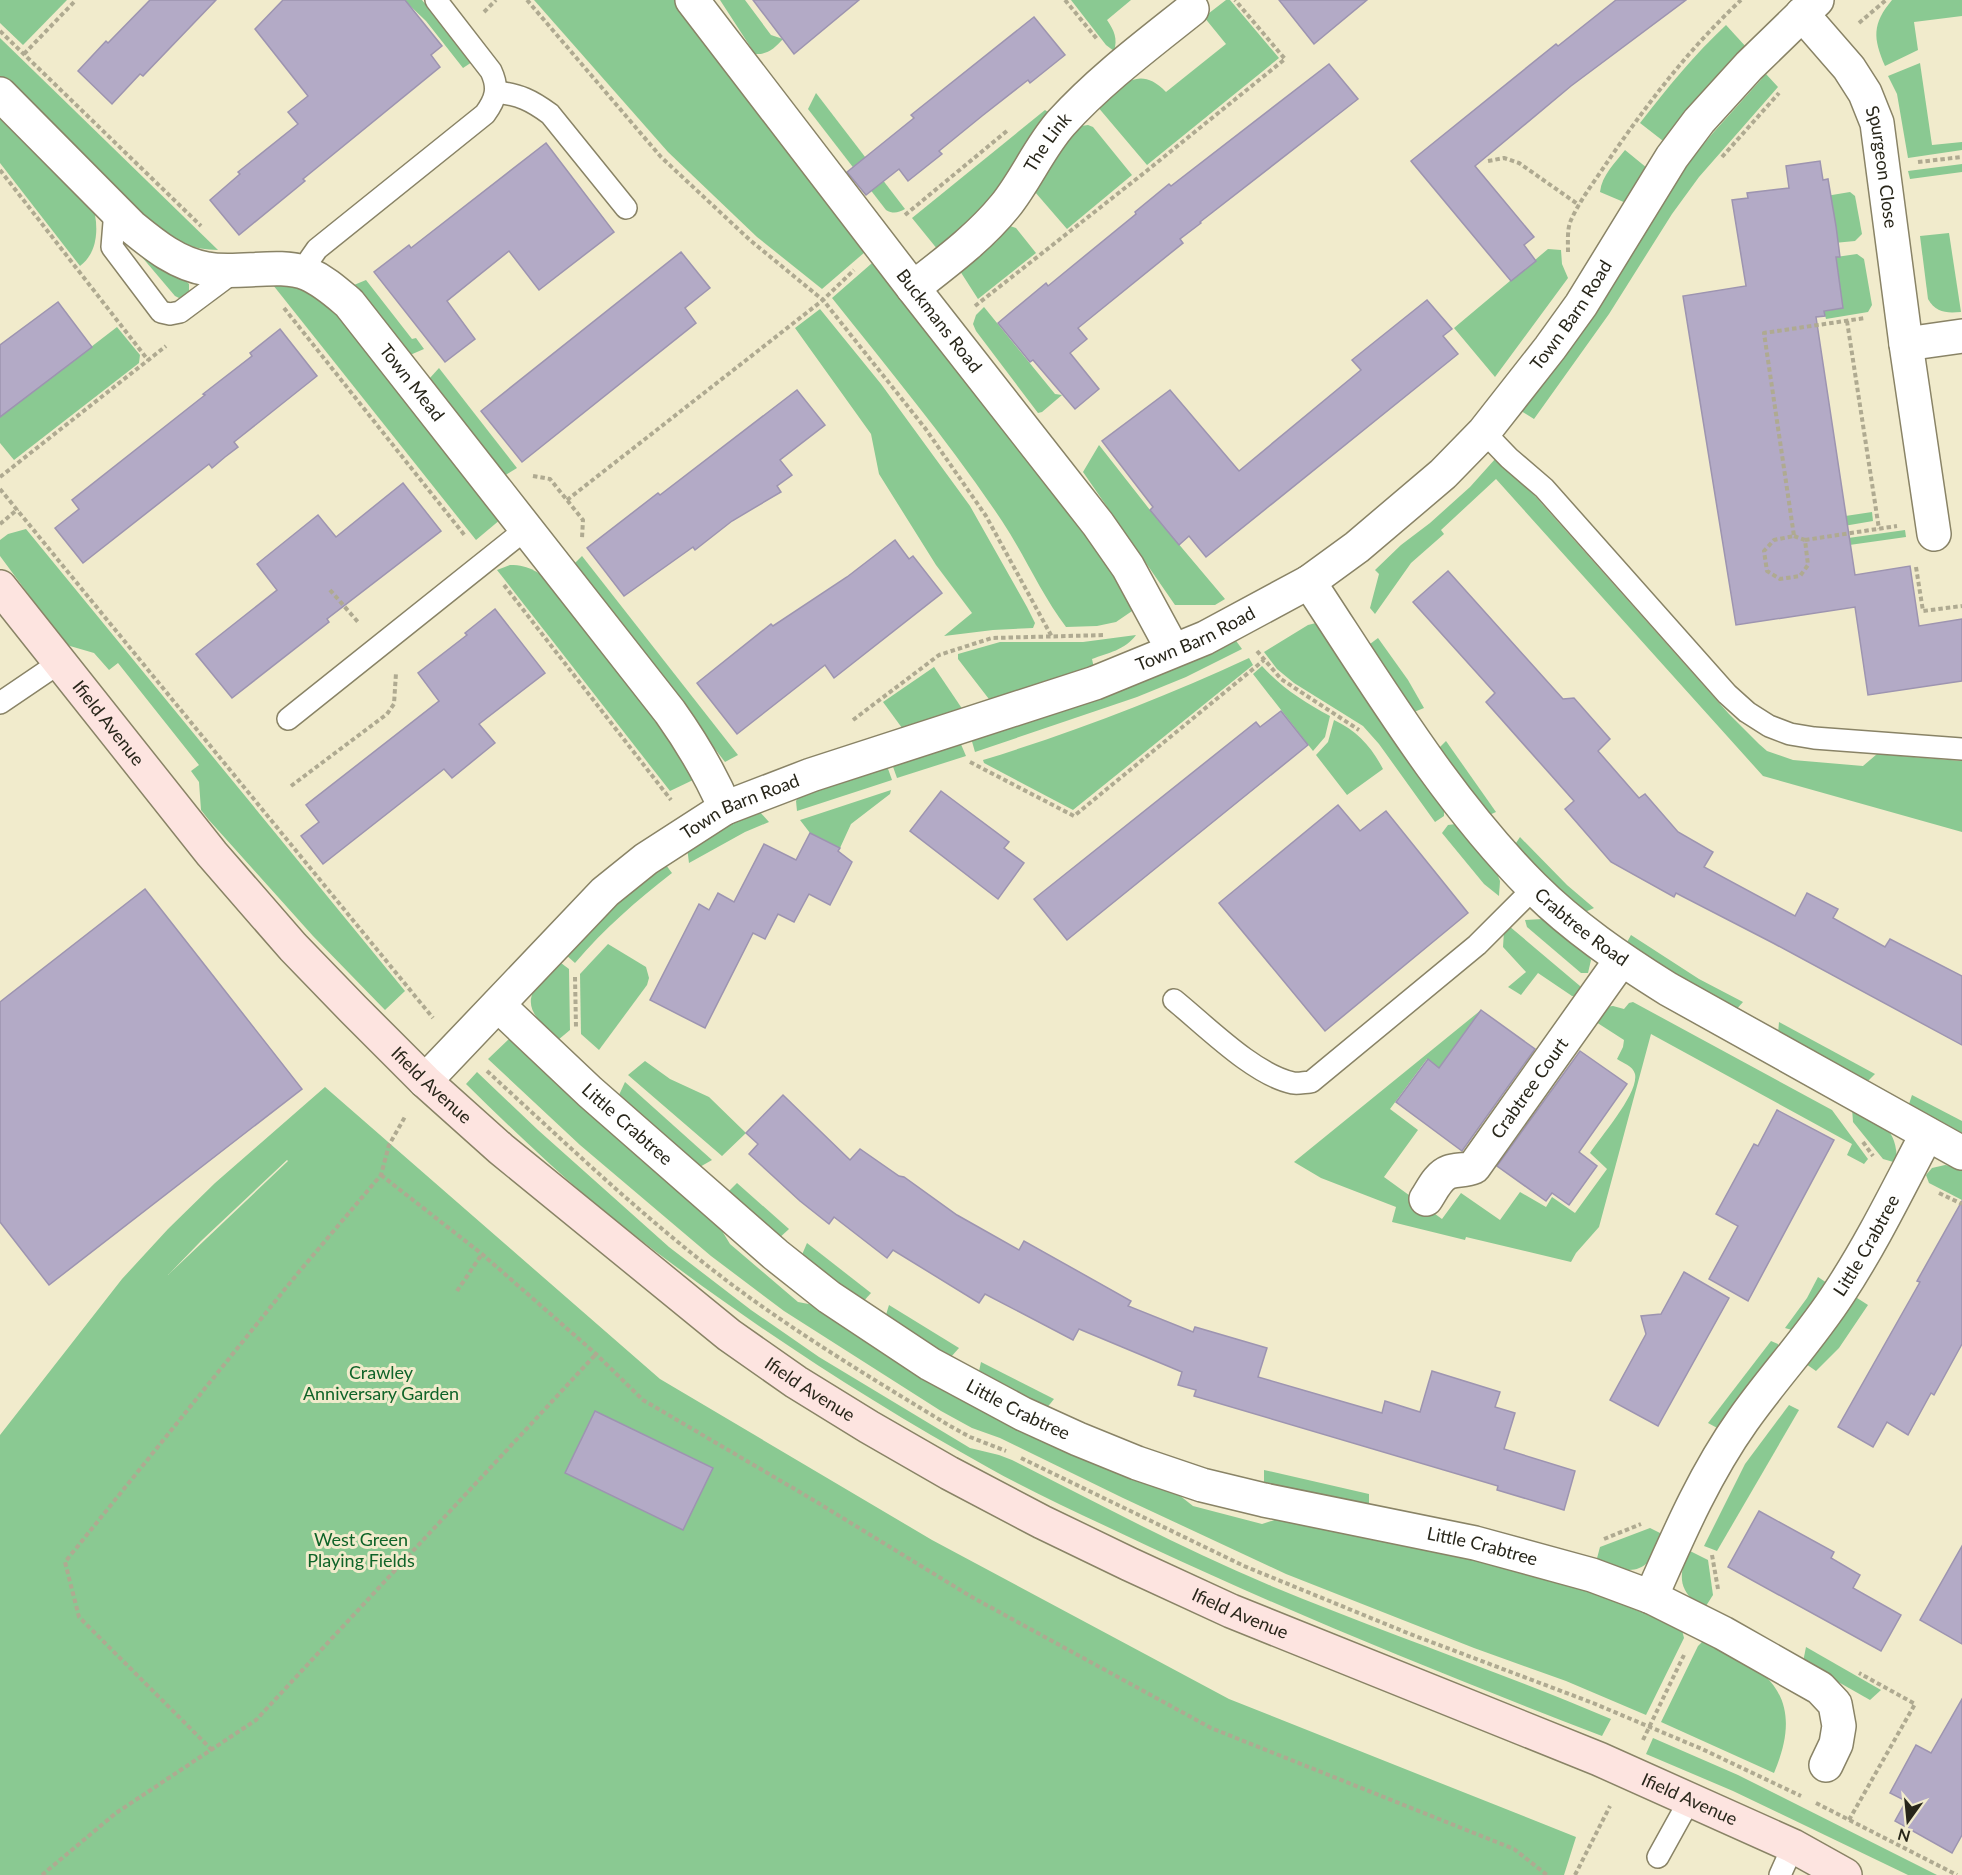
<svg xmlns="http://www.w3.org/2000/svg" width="1962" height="1875" font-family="Lato,sans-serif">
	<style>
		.green { fill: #8ac992; fill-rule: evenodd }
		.building { fill: #b3aac6; stroke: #9d94b0; stroke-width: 1.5 }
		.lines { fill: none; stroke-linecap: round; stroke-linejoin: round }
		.lane-casing { stroke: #898366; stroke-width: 24 }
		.street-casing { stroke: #898366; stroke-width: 36 }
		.secondary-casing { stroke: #898366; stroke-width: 36 }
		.path { stroke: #afaa91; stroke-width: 4; stroke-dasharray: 4.5 3; stroke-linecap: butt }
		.lane { stroke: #fff; stroke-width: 21 }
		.street { stroke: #fff; stroke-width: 33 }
		.secondary { stroke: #fde4e0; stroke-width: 33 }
		.labels { text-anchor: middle; stroke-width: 6; stroke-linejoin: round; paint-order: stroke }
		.street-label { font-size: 18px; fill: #28261a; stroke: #f1ebcc }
		.park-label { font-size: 18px; fill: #0f6328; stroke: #f1ebcc }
	</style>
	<rect width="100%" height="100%" fill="#f1ebcc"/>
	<g class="green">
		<polygon points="0,0 67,0 23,45 0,23"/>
		<polygon points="404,0 422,0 472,62 463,68 426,21"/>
		<polygon points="534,0 676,0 865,252 822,289 757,237 668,152"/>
		<path d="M720 0H745L771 35 783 39C775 48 767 55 755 54Z"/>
		<path d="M1071 0H1131L1107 20C1114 30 1118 39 1114 51L1106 45Z"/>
		<path d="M1226 0H1230L1279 58 1147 165 1097 106C1121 87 1138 63 1166 92L1226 44 1204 17Z"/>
		<path d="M1892 0H1962V16L1914 22 1918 50 1885 66C1873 38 1872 24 1892 0Z"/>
		<path d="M1726 25 1747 48 1667 144 1640 123C1667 88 1694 55 1726 25Z"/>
		<path d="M0 38 218 250C192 249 180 244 159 229L0 78Z"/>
		<polygon points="1920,63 1932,145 1962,142 1962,150 1908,158 1897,94 1888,76"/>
		<polygon points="1766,74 1778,87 1699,177 1672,214 1609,314 1534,419 1521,411 1678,176 1712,134"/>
		<path d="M816 93 905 209C898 213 893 214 886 210L808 109Z"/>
		<polygon points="1045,110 1051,114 986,209 938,250 912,218"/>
		<path d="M0 112 92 203C99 224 99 252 80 266L0 163Z"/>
		<polygon points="1088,125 1093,127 1132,175 1067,229 1035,192 1075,130 1081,126"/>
		<path d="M1625 150 1647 168 1626 203 1600 192C1602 175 1615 163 1625 150Z"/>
		<polygon points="1962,164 1962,172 1910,179 1908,171"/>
		<polygon points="1850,192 1855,196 1862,234 1855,241 1834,243 1826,196"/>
		<polygon points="1010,226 1016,228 1036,253 978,299 960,271 997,241 1005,229"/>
		<path d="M1949 233 1961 312C1946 313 1936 313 1928 299L1920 236Z"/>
		<polygon points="1548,249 1561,250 1562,264 1568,278 1495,377 1454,328"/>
		<polygon points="136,250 185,280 189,284 189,291 185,297 179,298 175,296"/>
		<polygon points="1857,254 1864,259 1872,305 1868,312 1826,319 1824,311 1843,308 1836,257"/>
		<path d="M879 257 1075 513 1135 609 1116 622 1097 626 1066 627C1041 594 1025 556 1002 521 950 443 890 371 832 298Z"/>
		<polygon points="366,280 412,339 416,338 424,349 410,355 354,285"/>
		<polygon points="285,281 325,297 501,519 476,540 273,285"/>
		<polygon points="984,307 1055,394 1062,395 1042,412 1038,413 976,331 973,324 976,315"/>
		<polygon points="820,309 881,384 970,506 1027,607 1035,623 1033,628 993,630 944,636 972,613 936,565 879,474 871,434 795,328"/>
		<polygon points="117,327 140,355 139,363 14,460 0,443 0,417"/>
		<polygon points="439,368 517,468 504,476 429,379"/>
		<polygon points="1099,445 1150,510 1225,599 1215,605 1175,605 1083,472"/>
		<polygon points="1496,458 1519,478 1729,714 1759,744 1767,751 1793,760 1863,766 1877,754 1962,761 1962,832 1763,776 1496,479 1441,530 1444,534 1411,563 1375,614 1370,608 1379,574 1375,570 1401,545 1430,523 1470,487"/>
		<polygon points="1872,512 1873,521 1803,533 1812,521"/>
		<polygon points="26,529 405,991 385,1010 313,936 208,819 201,810 199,782 191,771 199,765 118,663 109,670 94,653 70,646 63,641 0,556 0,540 8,534"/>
		<polygon points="1905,530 1906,537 1814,550 1813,543"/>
		<polygon points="582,556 738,755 725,762 573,565"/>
		<path d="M510 565C530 565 540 573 555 586L670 738 693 780 670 791 497 570Z"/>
		<polygon points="1316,623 1323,627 1444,811 1444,816 1435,822 1379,744 1363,726 1294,683 1277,669 1264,652 1308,625"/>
		<path d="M1136 635C1125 650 1108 653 1092 659L1094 668 992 703 958 659V654L1000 642H1083Z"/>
		<polygon points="1234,638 1242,649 1186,677 1137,697 975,752 971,738"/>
		<polygon points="1378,638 1408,680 1424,708 1414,712 1370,644"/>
		<path d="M1249 658 1253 665 1073 810 984 763 983 760C1074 732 1163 698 1249 658Z"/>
		<path d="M1262 666C1282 688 1304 702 1330 716L1325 737 1313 751 1253 674Z"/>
		<polygon points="934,667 963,710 905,732 883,702"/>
		<path d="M1334 720C1357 731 1371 746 1383 769L1347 795 1316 755 1328 742Z"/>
		<polygon points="1446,741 1496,812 1487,816 1439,748"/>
		<polygon points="960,742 966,756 897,778 892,764"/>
		<polygon points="887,766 892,780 797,811 796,801 799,796"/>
		<polygon points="891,790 890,794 851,824 840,848 810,833 800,820"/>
		<polygon points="758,810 769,822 745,832 689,863 687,847"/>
		<polygon points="1456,824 1496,871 1500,881 1499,896 1484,884 1442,833 1448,825"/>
		<polygon points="1520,837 1567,885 1594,908 1583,913 1514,846"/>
		<path d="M663 861 672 873C636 901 605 928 575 963L565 954Z"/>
		<polygon points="1543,919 1549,922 1587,953 1591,960 1588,973 1581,973 1527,927 1525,920"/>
		<polygon points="1509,926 1580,986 1580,991 1577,996 1572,996 1538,973 1521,995 1508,987 1526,972 1503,947 1504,931"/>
		<polygon points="1631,935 1699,979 1743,1002 1735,1011 1625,946"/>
		<polygon points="608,944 646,967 649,978 647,985 599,1050 581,1034 580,974"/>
		<path d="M557 960 569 969 570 1030 558 1040C519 1004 525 998 557 960Z"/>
		<path d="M1633 1002 1832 1110 1868 1159 1864 1164 1847 1155 1852 1144 1651 1034 1599 1227 1576 1253 1571 1262 1466 1237 1465 1240 1392 1222 1396 1207 1321 1178 1294 1162 1481 1010 1439 1068 1427 1059 1390 1109 1418 1130 1384 1177 1442 1219 1461 1193 1500 1220 1520 1192 1546 1207 1552 1197 1575 1213 1607 1169 1590 1153C1601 1136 1639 1093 1635 1074 1633 1066 1623 1063 1617 1059L1623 1047 1624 1040 1596 1022 1605 1007 1613 1006 1624 1009 1629 1003Z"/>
		<polygon points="1779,1022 1875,1074 1867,1082 1778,1034"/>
		<path d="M512 1036 713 1216 730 1244 798 1302 819 1306 1165 1484 1193 1506 1262 1524 1284 1517C1348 1530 1413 1541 1476 1557 1547 1575 1616 1600 1682 1630L1684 1638 1646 1715 1566 1681 1474 1648 1286 1574 1123 1498 1000 1438 972 1428 941 1411 784 1311 711 1256 580 1145 488 1059Z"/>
		<polygon points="645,1061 670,1079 709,1097 746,1133 722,1156 628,1075"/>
		<path d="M477 1072 538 1130 669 1247 751 1310 819 1357 970 1448 999 1455 1012 1460C1097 1503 1181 1548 1269 1585 1382 1632 1498 1671 1611 1719L1602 1736C1449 1677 1298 1616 1150 1547 1096 1521 1041 1497 989 1468 863 1398 742 1319 629 1231 571 1186 518 1135 466 1084Z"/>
		<polygon points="625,1082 712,1160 698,1168 619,1095"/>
		<path d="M325 1087 660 1379 932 1540 1229 1699 1576 1837 1564 1875H0V1435L122 1279 168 1229 215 1183ZM287 1160 288 1161 168 1275 201 1241Z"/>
		<polygon points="1912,1095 1962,1121 1962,1133 1909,1104"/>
		<path d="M1852 1108C1881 1124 1897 1126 1897 1163L1883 1159 1853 1122Z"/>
		<polygon points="1945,1165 1962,1168 1962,1200 1929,1183 1926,1175 1932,1168"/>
		<polygon points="737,1183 789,1229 777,1240 728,1192"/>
		<polygon points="807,1243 871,1293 862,1303 801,1257"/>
		<polygon points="1818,1277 1830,1285 1799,1332 1785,1328 1807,1298"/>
		<path d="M1854 1296 1868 1305 1839 1348 1816 1371 1806 1364C1826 1343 1840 1321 1854 1296Z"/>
		<polygon points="889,1305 959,1348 950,1358 885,1318"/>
		<polygon points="1771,1341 1778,1344 1782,1353 1721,1430 1708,1423"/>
		<polygon points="981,1362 1054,1399 1046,1409 978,1376"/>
		<polygon points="1789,1405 1799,1410 1717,1551 1704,1546 1745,1464"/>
		<polygon points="1264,1470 1369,1494 1369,1508 1264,1485"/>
		<path d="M1650 1528 1666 1536C1645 1574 1636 1576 1596 1562L1600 1547Z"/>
		<path d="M1688 1550 1708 1560 1713 1595 1704 1609C1678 1591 1678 1578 1688 1550Z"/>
		<path d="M1703 1641C1721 1651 1750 1661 1764 1675 1795 1703 1788 1740 1774 1773L1661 1722 1698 1646Z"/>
		<polygon points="1806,1647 1881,1690 1870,1700 1803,1662"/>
		<polygon points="1653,1738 1738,1775 1937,1875 1908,1875 1733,1791 1646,1754"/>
	</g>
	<g class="building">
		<polygon points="150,0 216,0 143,76 140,74 112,104 78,71 106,41 108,43"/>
		<polygon points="283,0 405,0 442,46 431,55 440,67 303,179 305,181 239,235 210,200 240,174 238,172 298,124 288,112 308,96 255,29"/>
		<polygon points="753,0 859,0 794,54"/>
		<polygon points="1279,0 1367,0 1314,44"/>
		<polygon points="1616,0 1686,0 1571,86 1475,166 1534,237 1524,245 1536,261 1511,281 1411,161 1556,44 1558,46"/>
		<polygon points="1034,17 1065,55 1030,83 1028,80 982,116 939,151 942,154 908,181 899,169 866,195 847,172 914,118 911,115"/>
		<polygon points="1329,64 1358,99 1200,222 1201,223 1180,239 1183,243 1078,328 1087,339 1070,353 1099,389 1075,409 1033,360 1030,362 998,323 1046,283 1048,286 1136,214 1135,212 1169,184 1171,186"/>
		<polygon points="546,143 614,232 539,290 509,251 447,301 475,339 445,362 374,272 409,245 411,248"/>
		<polygon points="1820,161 1823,180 1828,179 1836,226 1840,257 1836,257 1843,308 1824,311 1825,316 1816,317 1855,575 1910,566 1919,626 1962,619 1962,681 1868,695 1855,607 1736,625 1683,296 1746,286 1732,200 1748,198 1747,193 1789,188 1786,166"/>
		<polygon points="681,252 710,288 685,308 696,323 522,462 481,411"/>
		<polygon points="1427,300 1452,329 1443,336 1458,354 1206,557 1189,536 1179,545 1150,510 1153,507 1102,441 1170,390 1239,471 1361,370 1352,360"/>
		<polygon points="58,302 92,347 0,417 0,345"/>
		<polygon points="280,329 317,376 234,442 238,447 225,457 212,468 209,464 83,563 55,528 79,509 72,500 205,395 203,394 252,356 250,353"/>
		<polygon points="797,390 825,425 780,460 792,475 777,486 781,492 732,521 695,550 693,547 624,596 587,548 658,493 660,495"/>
		<polygon points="403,483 441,531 327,619 329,622 232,698 196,654 277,590 257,564 318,515 336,537"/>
		<polygon points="895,540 909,559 913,556 942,593 834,678 825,665 737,734 697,683 771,624 773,626 847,577"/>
		<polygon points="1448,571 1563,699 1574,698 1610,739 1598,751 1639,798 1645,794 1678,832 1713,852 1704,867 1795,916 1807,893 1838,909 1833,918 1885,947 1890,939 1962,976 1962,1045 1773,943 1676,893 1674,897 1611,862 1565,809 1574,801 1486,702 1495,693 1413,602"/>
		<polygon points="495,609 545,673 479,724 495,743 452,778 444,769 323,864 301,836 319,822 306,805 439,701 418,673 467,635 465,633"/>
		<polygon points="1281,711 1308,745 1067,940 1034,899 1256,722 1260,727"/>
		<polygon points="941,791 1009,842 1004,848 1024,863 998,899 910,831"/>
		<polygon points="1338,805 1360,831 1386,811 1468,913 1325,1031 1219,903"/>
		<polygon points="810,833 840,848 838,851 852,862 830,905 809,894 794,922 778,914 765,939 753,933 705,1028 650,1000 699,904 709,910 718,893 734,902 764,844 796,860"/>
		<polygon points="145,889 302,1089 49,1285 0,1222 0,1002"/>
		<polygon points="1481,1010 1535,1049 1462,1151 1396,1102 1428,1059 1439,1068"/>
		<polygon points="1580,1051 1627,1084 1579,1152 1597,1166 1569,1205 1552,1193 1546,1201 1497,1166"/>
		<polygon points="783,1095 850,1160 860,1149 899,1176 904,1177 957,1215 1019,1250 1024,1241 1131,1301 1128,1306 1193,1332 1195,1327 1267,1348 1258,1377 1382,1413 1385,1401 1420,1412 1432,1371 1500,1392 1495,1407 1515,1413 1504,1449 1575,1471 1564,1510 1497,1490 1498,1486 1194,1396 1196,1390 1178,1385 1182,1372 1079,1329 1073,1340 985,1294 979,1303 893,1250 887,1258 834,1217 829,1224 800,1201 749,1154 758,1144 746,1133"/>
		<polygon points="1777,1110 1834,1140 1748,1301 1709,1279 1738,1226 1716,1214 1754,1144 1758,1146"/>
		<polygon points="1962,1201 1962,1344 1934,1395 1931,1393 1908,1435 1887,1422 1873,1447 1838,1427 1920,1282 1917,1281"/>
		<polygon points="1684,1272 1729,1298 1658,1426 1610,1400 1646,1334 1641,1316 1661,1314"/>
		<polygon points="595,1411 713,1468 683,1530 565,1473"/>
		<polygon points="1759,1511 1834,1552 1831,1558 1860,1575 1853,1588 1901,1615 1881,1651 1728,1567"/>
		<polygon points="1962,1546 1962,1644 1920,1620"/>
		<polygon points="1962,1699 1962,1835 1952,1853 1895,1821 1906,1801 1890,1793 1916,1745 1931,1753"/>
	</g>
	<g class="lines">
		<defs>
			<g id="lane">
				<path d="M497 92C520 95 531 100 550 114L626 208"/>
				<polyline points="115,210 112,247 161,312 170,314 180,312 235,271"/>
				<path d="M306 273 310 259 317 249 485 114C496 99 499 88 491 71L436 0"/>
				<polyline points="1484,432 1509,458 1544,488 1727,694 1747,712 1769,726 1790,734 1814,738 1962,749"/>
				<polyline points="0,703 59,663"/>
				<polyline points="288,719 526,529"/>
				<path d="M1174 1000C1205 1025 1254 1075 1293 1083 1299 1084 1305 1082 1311 1082L1477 945 1534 888"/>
				<polyline points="1658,1857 1689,1801"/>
				<polyline points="1780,1875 1793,1846"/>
			</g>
			<g id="street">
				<path id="s1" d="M692 0 913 288 1098 524 1128 567 1173 650"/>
				<path id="s2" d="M1802 14 1849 68 1865 93 1877 123 1906 344 1934 534"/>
				<path id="s3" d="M0 94 132 227C154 245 177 264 207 269 237 275 281 262 308 274 324 281 336 292 349 303L670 712C692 743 710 773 725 808"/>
				<path id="s4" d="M913 288C945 263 979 238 1005 206 1026 180 1039 148 1061 123 1100 80 1147 45 1192 9"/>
				<polyline points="1906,344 1962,336"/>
				<path id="s5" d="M1309 582C1377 685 1446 800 1533 887 1573 927 1620 959 1668 989L1962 1153"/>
				<path id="s6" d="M498 1005 590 1092 776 1255 829 1297 930 1364 1023 1414 1078 1439 1137 1463 1202 1485 1264 1500 1475 1543 1592 1575 1651 1597 1723 1633 1820 1688 1835 1704 1839 1726 1836 1744 1826 1765"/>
				<path id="s7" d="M425 1081 605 892 646 859 725 808 811 775 1095 683 1205 638 1309 582 1357 547 1443 474 1484 432 1550 348 1581 305 1672 157 1699 121 1749 66 1817 0"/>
				<path id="s8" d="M1426 1199C1432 1190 1438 1176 1449 1172 1457 1169 1465 1171 1474 1167L1621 960"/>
				<path id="s9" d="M1651 1597C1678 1536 1704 1475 1743 1420 1774 1376 1810 1338 1839 1293 1872 1243 1899 1187 1927 1134"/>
			</g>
			<g id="secondary">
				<path id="s10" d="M0 587 212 854 293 947 353 1009 425 1081 501 1149 729 1335 796 1382 869 1427 949 1473 1042 1522 1129 1564 1231 1611 1599 1759 1793 1846 1845 1875"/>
			</g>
		</defs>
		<use href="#lane" class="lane-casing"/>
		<use href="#street" class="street-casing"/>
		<use href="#secondary" class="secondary-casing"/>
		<g class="path">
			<polyline points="527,0 661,157 751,241 823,300 925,428 986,516 1052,637"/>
			<polyline points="1065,0 1097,39"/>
			<polyline points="484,12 496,0"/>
			<polyline points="1859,23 1886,0"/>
			<polyline points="0,31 201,226"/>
			<polyline points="24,54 76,0"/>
			<polyline points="1722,157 1779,93"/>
			<polyline points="1488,161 1504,158 1519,163 1579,205"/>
			<polyline points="1918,162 1962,157"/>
			<polyline points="0,170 148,360"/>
			<polyline points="905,215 1008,130"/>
			<path d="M1568 252C1568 241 1567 229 1571 220 1581 198 1597 178 1610 158 1650 100 1690 48 1741 0"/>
			<polyline points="975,306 1144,173 1285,59 1235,0"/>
			<polyline points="284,308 466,537"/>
			<polyline points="1847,321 1879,529"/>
			<polyline points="533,476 550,479 583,520 582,538"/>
			<polyline points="0,477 166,346"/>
			<polyline points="0,489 433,1018"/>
			<polyline points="567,500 823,300 854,270"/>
			<polyline points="0,524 18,509"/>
			<polyline points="1794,536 1805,540 1808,565 1800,576 1780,579 1767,571 1764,551 1774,540 1794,536 1764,333 1865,318"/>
			<polyline points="1805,540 1897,526"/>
			<polyline points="1916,567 1923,611 1962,606"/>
			<polyline points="504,585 671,800"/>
			<polyline points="330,590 358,622"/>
			<polyline points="1257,651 1281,679 1359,730"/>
			<polyline points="853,720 939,655 992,638 1106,635"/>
			<polyline points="970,762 1074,816 1264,660"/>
			<polyline points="291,786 387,714 394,704 396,673"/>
			<polyline points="575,977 576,1027"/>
			<path d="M487 1071C571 1148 654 1228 746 1295 811 1342 881 1384 950 1426L970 1437 1006 1451"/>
			<polyline points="1863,1142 1873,1156"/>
			<polyline points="381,1175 482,1254 596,1354 643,1400 815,1501 970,1596 1211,1728 1514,1849 1547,1875"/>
			<polyline points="1939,1193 1962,1204"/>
			<polyline points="457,1291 482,1254"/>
			<polyline points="1021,1458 1244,1566 1410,1634 1593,1703 1702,1749 1801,1796"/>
			<polyline points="1604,1539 1641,1524"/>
			<polyline points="379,1555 397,1570"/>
			<polyline points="1712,1555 1718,1589"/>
			<polyline points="1643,1740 1684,1655"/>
			<polyline points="212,1750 79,1617 65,1562 298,1273 381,1175 389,1145 406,1115"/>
			<polyline points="1816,1803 1957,1875"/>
			<polyline points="1849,1820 1915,1704 1859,1673"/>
			<polyline points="42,1875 116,1813 256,1720 596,1354"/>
			<polyline points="1575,1875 1610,1806"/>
		</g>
		<use href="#lane" class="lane"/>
		<use href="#street" class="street"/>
		<use href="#secondary" class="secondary"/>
	</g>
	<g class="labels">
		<g class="street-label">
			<text dy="6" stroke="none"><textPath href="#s4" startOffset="200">The Link</textPath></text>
			<text dy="6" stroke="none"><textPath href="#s2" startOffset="178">Spurgeon Close</textPath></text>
			<text dy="6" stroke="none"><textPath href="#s7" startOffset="1412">Town Barn Road</textPath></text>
			<text dy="6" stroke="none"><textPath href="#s1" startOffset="405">Buckmans Road</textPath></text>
			<text dy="6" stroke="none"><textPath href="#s3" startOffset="528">Town Mead</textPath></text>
			<text dy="6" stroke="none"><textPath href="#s7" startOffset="908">Town Barn Road</textPath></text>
			<text dy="6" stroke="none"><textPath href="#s10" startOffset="174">Ifield Avenue</textPath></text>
			<text dy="6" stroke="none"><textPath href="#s7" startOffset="422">Town Barn Road</textPath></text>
			<text dy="6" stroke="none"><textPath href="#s5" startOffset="442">Crabtree Road</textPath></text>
			<text dy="6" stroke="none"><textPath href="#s10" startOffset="660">Ifield Avenue</textPath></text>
			<text dy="6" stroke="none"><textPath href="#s8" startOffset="158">Crabtree Court</textPath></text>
			<text dy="6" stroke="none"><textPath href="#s6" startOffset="176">Little Crabtree</textPath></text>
			<text dy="6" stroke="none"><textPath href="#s9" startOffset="414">Little Crabtree</textPath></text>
			<text dy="6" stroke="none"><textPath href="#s10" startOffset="1146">Ifield Avenue</textPath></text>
			<text dy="6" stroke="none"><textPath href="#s6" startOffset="662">Little Crabtree</textPath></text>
			<text dy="6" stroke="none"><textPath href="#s6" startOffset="1148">Little Crabtree</textPath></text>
			<text dy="6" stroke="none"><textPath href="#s10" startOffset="1632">Ifield Avenue</textPath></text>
			<text dy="6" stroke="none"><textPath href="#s10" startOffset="2118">Ifield Avenue</textPath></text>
		</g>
		<g class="park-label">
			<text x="381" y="1379">Crawley<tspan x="381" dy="21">Anniversary Garden</tspan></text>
			<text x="361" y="1546">West Green<tspan x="361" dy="21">Playing Fields</tspan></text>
		</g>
	</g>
	<g transform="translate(1908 1821) rotate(195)" stroke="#f1ebcc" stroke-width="4.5" paint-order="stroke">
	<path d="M0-4.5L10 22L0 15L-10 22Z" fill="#28261a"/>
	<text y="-9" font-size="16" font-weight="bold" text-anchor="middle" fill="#28261a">N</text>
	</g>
</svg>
